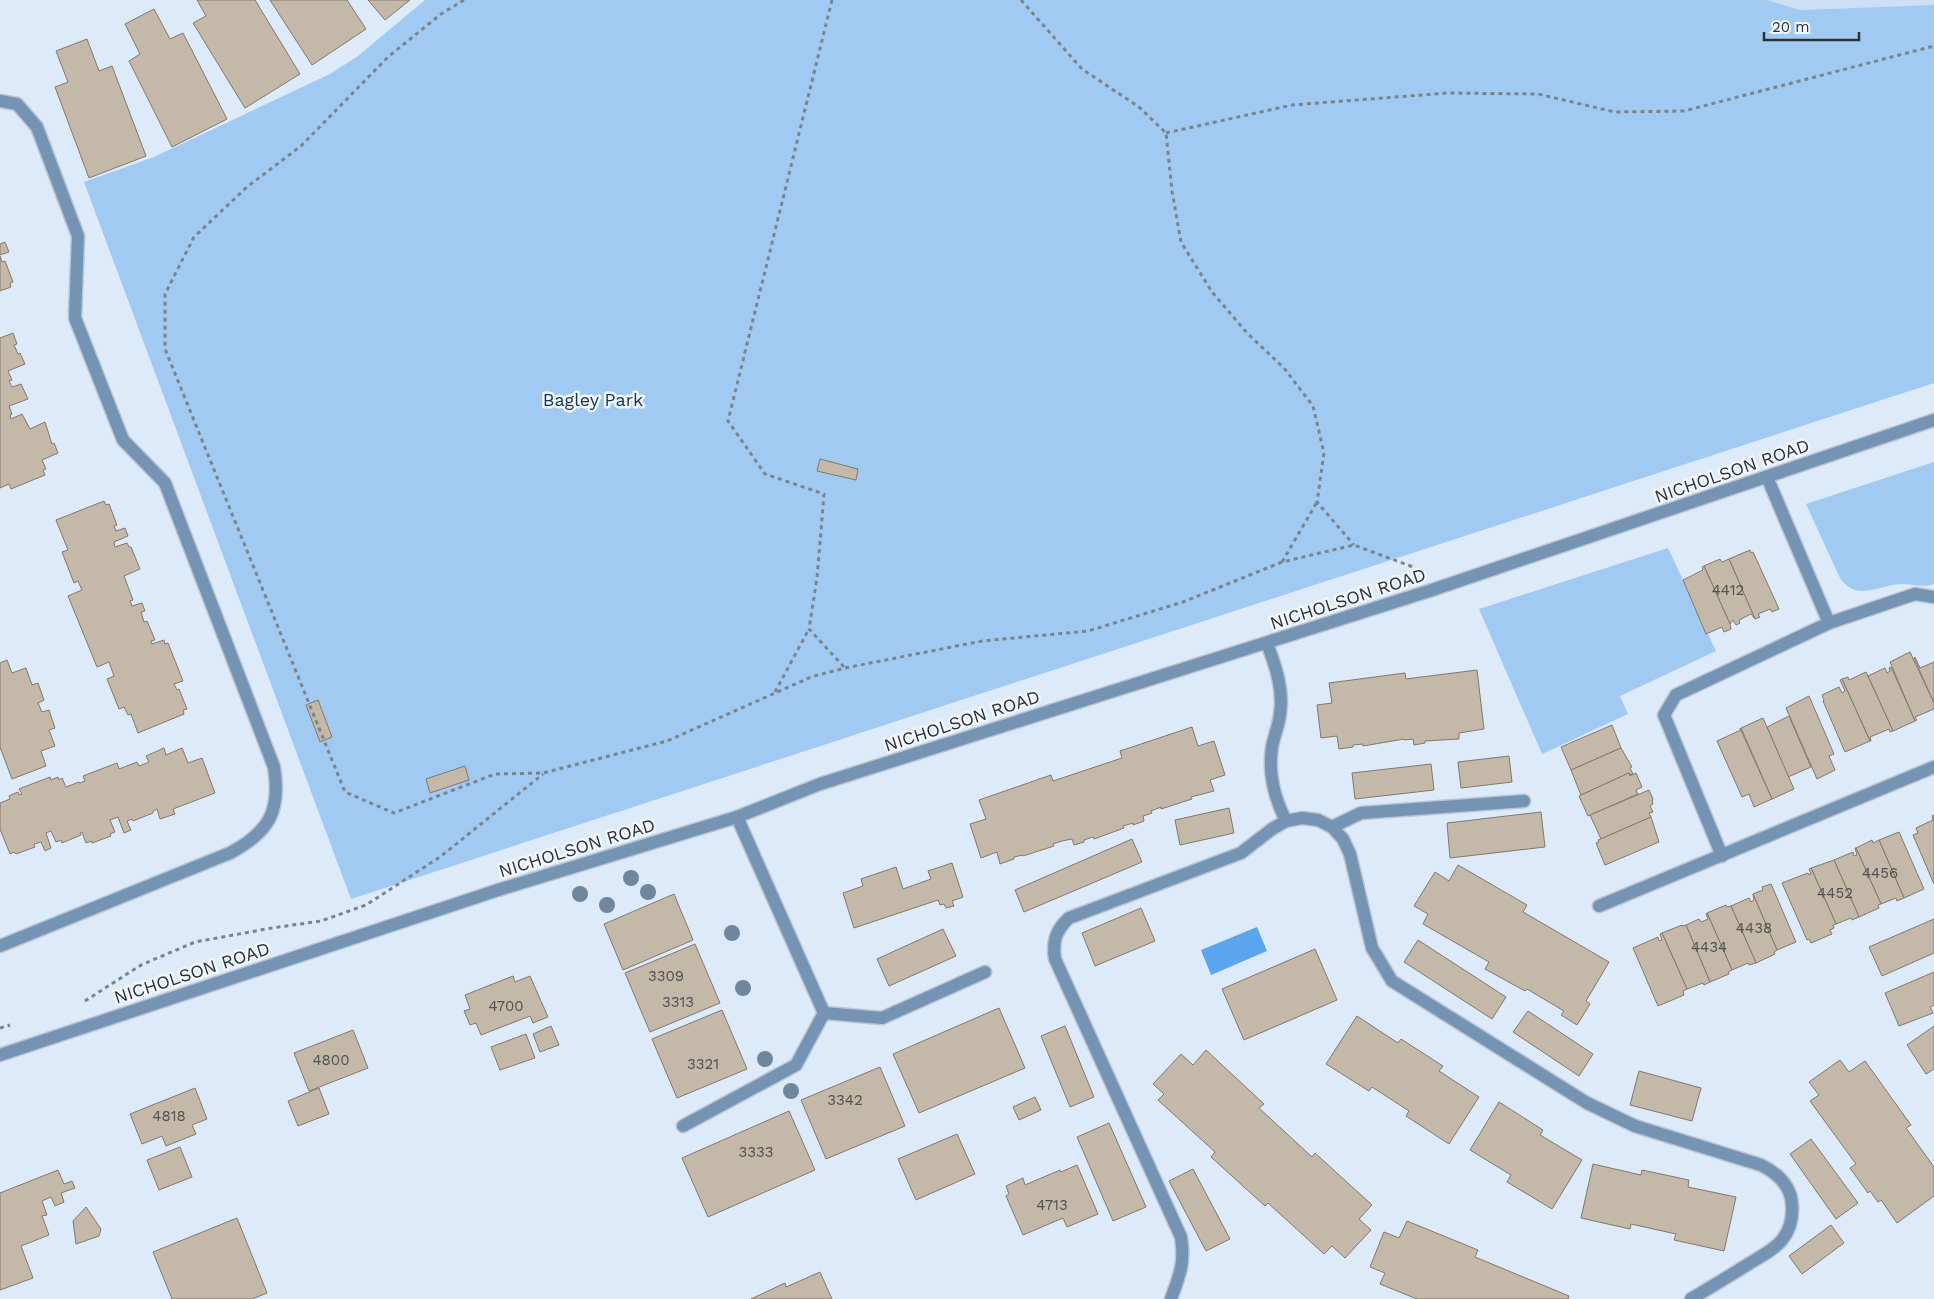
<svg xmlns="http://www.w3.org/2000/svg" width="1934" height="1299" font-family="'Work Sans',sans-serif">
	<style>
		.built { fill: #cddff4 }
		.green { fill: #a1caf3 }
		.water { fill: #5aa6ee }
		.building { fill: #c4b8a9; stroke: #83786a }
		.lines { fill: none; stroke-linecap: round; stroke-linejoin: round }
		.minor-casing { stroke: #b9c5d2; stroke-width: 15 }
		.path { stroke: #7b848e; stroke-width: 3; stroke-dasharray: 4 4; stroke-linecap: butt }
		.minor { stroke: #7594b3; stroke-width: 12 }
		.tree { fill: #6f869d }
		.labels { text-anchor: middle; stroke-width: 5; stroke-linejoin: round; paint-order: stroke }
		.number-label { font-size: 15px; fill: #515253 }
		.park-label { font-size: 18px; fill: #153451; stroke: #f1f7fc }
		.street-label { font-size: 18px; fill: #2b3036; stroke: #f1f7fc }
	</style>
	<rect width="100%" height="100%" fill="#dceaf9"/>
	<polygon class="built" points="1767,0 1934,0 1934,5 1800,10"/>
	<g class="green">
		<polygon points="425,0 1767,0 1800,10 1934,5 1934,383 351,899 84,182 154,157 330,74 358,56"/>
		<path d="M1934 462V584C1923 588 1914 584 1903 584 1879 584 1855 604 1839 576L1806 504Z"/>
		<polygon points="1668,548 1716,651 1620,696 1628,714 1542,754 1479,609"/>
	</g>
	<polygon class="water" points="1257,927 1267,951 1211,975 1201,950"/>
	<g class="building">
		<polygon points="197,0 255,0 300,74 245,108 193,23 206,16"/>
		<polygon points="270,0 347,0 366,29 312,65"/>
		<polygon points="368,0 410,0 385,20"/>
		<polygon points="154,9 170,39 183,33 227,119 172,147 129,61 140,54 125,24"/>
		<polygon points="87,39 99,71 112,66 146,156 89,178 55,87 68,82 56,51"/>
		<polygon points="5,242 9,252 0,255 0,244"/>
		<polygon points="0,256 2,262 5,261 13,282 10,283 11,287 0,291"/>
		<polygon points="13,333 17,344 14,345 18,354 20,353 25,364 8,371 12,380 9,381 12,387 21,384 28,399 9,406 12,414 10,415 11,419 22,414 30,429 45,422 52,444 54,443 58,453 42,460 46,469 43,470 45,475 11,489 9,484 0,488 0,338"/>
		<polygon points="820,459 858,469 856,480 817,471"/>
		<polygon points="104,501 106,505 109,504 117,525 114,526 116,531 125,528 128,536 114,542 115,547 127,543 129,547 131,547 140,569 124,576 133,600 130,601 132,606 142,603 145,611 141,612 144,622 147,621 155,640 151,641 152,644 164,640 165,644 168,643 183,681 174,684 177,690 179,689 187,709 183,710 184,714 138,733 131,714 128,715 124,707 119,709 107,679 114,676 109,662 97,667 68,596 82,590 78,581 74,583 62,552 68,550 56,520"/>
		<polygon points="1750,550 1751,553 1753,552 1779,609 1772,612 1770,609 1758,614 1760,617 1755,619 1729,559"/>
		<polygon points="1720,559 1722,562 1729,559 1755,619 1751,614 1739,620 1740,623 1736,625 1733,620 1730,624 1704,566"/>
		<polygon points="1704,566 1730,624 1731,629 1724,632 1722,627 1706,634 1683,580 1703,570 1702,567"/>
		<polygon points="1910,652 1934,703 1934,709 1915,717 1917,720 1915,721 1890,662"/>
		<polygon points="1915,657 1920,668 1934,662 1934,703 1914,658"/>
		<polygon points="7,660 12,673 26,668 32,685 38,683 44,700 38,703 42,712 49,710 55,728 49,730 55,746 41,751 46,766 12,779 0,747 0,663"/>
		<polygon points="1891,667 1915,721 1893,731 1868,676 1885,668 1887,673 1890,671 1889,668"/>
		<polygon points="1477,670 1484,729 1459,733 1459,739 1425,741 1425,743 1414,745 1413,739 1404,740 1404,739 1363,746 1363,744 1353,745 1353,747 1339,749 1337,736 1321,738 1317,705 1332,703 1329,683 1405,673 1406,679"/>
		<polygon points="1866,672 1893,731 1890,732 1889,729 1870,737 1871,741 1870,741 1842,679 1848,677 1849,680"/>
		<polygon points="1842,679 1870,741 1845,752 1823,701 1824,700 1822,695 1839,687 1842,693 1845,691 1840,680"/>
		<polygon points="1809,696 1834,754 1829,756 1835,770 1817,779 1786,708"/>
		<polygon points="318,700 332,737 320,742 306,705"/>
		<polygon points="1789,716 1811,767 1788,777 1767,727"/>
		<polygon points="1763,718 1794,789 1772,799 1741,728"/>
		<polygon points="1612,725 1621,748 1571,770 1561,747"/>
		<polygon points="1192,727 1198,746 1214,741 1225,775 1210,780 1214,791 1191,797 1192,799 1161,809 1161,807 1151,811 1152,813 1143,816 1144,821 1133,825 1133,823 1123,826 1124,828 1094,839 1093,837 1084,840 1084,842 1074,845 1072,839 1062,841 1053,844 1054,846 1023,856 1023,855 1014,857 1014,859 1000,864 997,852 981,858 970,824 986,819 979,800 1051,775 1053,781 1122,758 1120,751"/>
		<polygon points="1740,728 1772,799 1754,807 1749,794 1742,797 1717,741 1741,730"/>
		<polygon points="164,748 166,755 182,748 188,763 202,758 215,793 173,809 175,814 160,819 157,809 153,811 153,813 133,821 132,819 127,821 131,830 124,833 118,817 110,820 115,832 110,834 111,836 92,843 91,841 86,843 82,832 80,833 81,835 62,843 61,840 56,842 51,831 46,833 51,848 45,851 41,842 34,844 35,847 16,854 14,852 10,854 0,829 0,803 10,799 9,796 18,792 19,795 22,794 19,789 50,777 51,780 58,777 59,780 62,778 66,787 79,782 80,783 85,781 83,776 117,763 119,769 137,762 139,766 149,762 146,756"/>
		<polygon points="1621,748 1632,767 1630,768 1633,774 1630,775 1629,773 1581,795 1571,770"/>
		<polygon points="1509,756 1512,782 1461,788 1458,762"/>
		<polygon points="1431,764 1434,790 1355,799 1352,773"/>
		<polygon points="465,766 469,780 430,793 426,779"/>
		<polygon points="1629,773 1630,776 1636,773 1642,787 1636,790 1638,794 1588,816 1579,796"/>
		<polygon points="1649,790 1653,799 1652,801 1653,804 1650,806 1653,812 1649,813 1651,817 1601,839 1590,815"/>
		<polygon points="1229,808 1234,833 1180,845 1175,820"/>
		<polygon points="1541,812 1545,847 1450,858 1447,823"/>
		<polygon points="1934,815 1934,884 1913,835 1918,833 1916,828 1933,820 1932,816"/>
		<polygon points="1651,817 1659,842 1605,865 1596,843 1599,842 1598,840"/>
		<polygon points="1899,832 1924,889 1904,898 1879,840"/>
		<polygon points="1132,839 1142,862 1024,912 1015,890"/>
		<polygon points="1872,840 1873,843 1879,840 1904,898 1897,901 1896,898 1881,904 1856,848"/>
		<polygon points="1855,848 1856,848 1881,904 1878,905 1879,908 1859,917 1834,860 1853,852 1854,856 1857,855"/>
		<polygon points="1834,860 1859,917 1852,920 1851,918 1836,924 1811,868"/>
		<polygon points="952,863 963,897 952,901 954,906 946,908 944,904 940,905 938,900 854,928 843,893 863,886 861,879 896,867 903,889 931,879 928,871"/>
		<polygon points="1458,865 1527,905 1523,912 1609,962 1586,1001 1590,1004 1577,1025 1561,1015 1564,1011 1527,989 1525,991 1485,969 1489,962 1423,924 1428,914 1414,906 1435,872 1449,881"/>
		<polygon points="1811,868 1836,924 1833,925 1834,928 1830,930 1832,934 1811,943 1809,939 1807,940 1782,883 1808,873 1809,875 1811,874 1809,869"/>
		<polygon points="1771,884 1796,942 1777,950 1753,894 1763,890 1762,887"/>
		<polygon points="674,894 693,940 623,970 604,924"/>
		<polygon points="1753,894 1777,950 1774,952 1775,954 1756,963 1731,906 1749,898 1751,902 1754,900"/>
		<polygon points="1726,905 1727,907 1731,906 1756,963 1749,965 1748,963 1732,970 1707,913"/>
		<polygon points="1141,908 1155,941 1095,966 1082,933"/>
		<polygon points="1707,913 1732,970 1728,972 1729,974 1710,982 1686,925 1699,919 1701,922 1708,919 1706,914"/>
		<polygon points="1934,919 1934,953 1882,976 1869,947"/>
		<polygon points="1682,925 1682,926 1686,925 1710,982 1704,985 1703,983 1687,989 1662,933"/>
		<polygon points="943,929 956,956 889,986 877,959"/>
		<polygon points="1662,933 1687,989 1683,991 1684,995 1658,1006 1633,948 1658,937 1659,941 1662,940 1660,934"/>
		<polygon points="1418,940 1506,997 1492,1019 1404,962"/>
		<polygon points="695,944 720,1003 650,1032 625,973"/>
		<polygon points="1315,949 1337,1000 1244,1040 1222,989"/>
		<polygon points="1934,972 1934,1005 1930,1007 1933,1013 1899,1026 1885,993"/>
		<polygon points="513,976 515,982 530,976 548,1017 533,1023 530,1016 481,1035 476,1023 470,1025 464,1011 470,1009 465,995"/>
		<polygon points="999,1008 1025,1068 919,1113 893,1054"/>
		<polygon points="722,1010 747,1069 677,1098 652,1039"/>
		<polygon points="1528,1011 1593,1054 1579,1076 1513,1032"/>
		<polygon points="1357,1016 1398,1043 1401,1039 1443,1066 1439,1071 1479,1097 1449,1144 1406,1116 1409,1111 1372,1087 1369,1091 1326,1064"/>
		<polygon points="551,1026 559,1045 540,1052 533,1034"/>
		<polygon points="1065,1026 1094,1097 1070,1107 1041,1036"/>
		<polygon points="1934,1026 1934,1069 1926,1074 1907,1045"/>
		<polygon points="353,1030 368,1068 309,1091 294,1053"/>
		<polygon points="526,1034 535,1058 500,1070 491,1047"/>
		<polygon points="1206,1050 1264,1104 1259,1108 1312,1157 1315,1153 1372,1205 1359,1219 1371,1230 1345,1258 1332,1246 1324,1254 1268,1203 1265,1206 1211,1157 1215,1152 1158,1100 1164,1094 1153,1084 1181,1054 1193,1065"/>
		<polygon points="1840,1060 1849,1072 1865,1061 1911,1125 1906,1128 1934,1167 1934,1196 1897,1223 1881,1200 1878,1202 1870,1191 1868,1193 1850,1168 1856,1164 1810,1101 1819,1095 1809,1082"/>
		<polygon points="880,1067 905,1126 826,1159 801,1100"/>
		<polygon points="1639,1071 1701,1088 1692,1121 1630,1105"/>
		<polygon points="195,1088 207,1119 192,1125 196,1134 166,1146 162,1136 142,1144 130,1114"/>
		<polygon points="319,1088 329,1114 298,1126 288,1101"/>
		<polygon points="1035,1097 1041,1110 1019,1120 1013,1107"/>
		<polygon points="1499,1102 1543,1130 1540,1135 1582,1160 1552,1209 1507,1182 1511,1175 1470,1150"/>
		<polygon points="789,1111 815,1170 708,1217 682,1158"/>
		<polygon points="1109,1123 1146,1207 1113,1221 1077,1137"/>
		<polygon points="957,1134 975,1174 916,1200 898,1159"/>
		<polygon points="1811,1139 1858,1203 1836,1219 1790,1154"/>
		<polygon points="180,1147 192,1177 159,1190 147,1160"/>
		<polygon points="1593,1164 1641,1175 1642,1170 1689,1180 1688,1187 1736,1197 1724,1251 1674,1240 1676,1234 1631,1224 1630,1229 1581,1218"/>
		<polygon points="1077,1165 1098,1214 1067,1227 1063,1218 1023,1235 1006,1196 1009,1194 1006,1186 1023,1178 1025,1185 1060,1170 1061,1172"/>
		<polygon points="1193,1169 1230,1239 1206,1251 1169,1181"/>
		<polygon points="58,1170 64,1184 72,1181 75,1188 61,1193 64,1202 55,1206 51,1197 42,1201 47,1215 42,1216 49,1235 21,1246 33,1278 0,1290 0,1193"/>
		<polygon points="86,1207 101,1229 99,1236 76,1244 73,1221"/>
		<polygon points="237,1218 267,1293 252,1299 172,1299 153,1252"/>
		<polygon points="1407,1221 1478,1250 1475,1257 1569,1296 1568,1299 1417,1299 1380,1284 1385,1273 1370,1267 1384,1232 1399,1238"/>
		<polygon points="1831,1225 1844,1243 1802,1274 1789,1256"/>
		<polygon points="820,1272 832,1299 751,1299 785,1283 786,1287"/>
	</g>
	<g class="lines">
		<defs>
			<g id="minor">
				<path d="M0 101 17 104 37 127 78 236 75 318 123 440 165 483 274 767C281 810 270 832 230 853L0 946"/>
				<polyline points="1767,477 1829,623"/>
				<path d="M1267 643C1275 665 1284 689 1280 714 1279 725 1274 736 1272 747 1268 774 1274 797 1286 821"/>
				<polyline points="737,817 824,1013"/>
				<polyline points="1332,827 1361,813 1524,801"/>
				<polyline points="1722,856 1664,715 1676,695 1829,623 1915,594 1934,597"/>
				<polyline points="1599,906 1934,767"/>
				<polyline points="824,1013 882,1018 985,972"/>
				<polyline points="0,1055 498,890 737,817 820,784 1429,591 1934,420"/>
				<polyline points="683,1126 796,1065 824,1013"/>
				<path d="M1171 1299C1180 1274 1185 1263 1181 1237L1055 959C1052 942 1056 930 1069 918L1241 853 1272 829 1286 821 1302 818 1318 820 1332 827 1343 839 1350 854 1372 948 1392 981 1587 1103 1635 1126 1761 1165C1777 1173 1791 1185 1792 1205 1793 1218 1790 1230 1782 1240 1774 1250 1761 1256 1750 1263 1731 1275 1711 1287 1691 1299"/>
			</g>
		</defs>
		<use href="#minor" class="minor-casing"/>
		<g class="path">
			<polyline points="464,0 441,14 388,57 301,146 247,187 194,237 165,294 165,349 345,792 394,813 495,774 543,773 667,741 811,677 845,668 982,641 1088,631 1183,602 1282,562 1354,545 1413,567 1417,572"/>
			<polyline points="832,0 728,421 765,474 824,494 817,578 809,629 845,668"/>
			<polyline points="1021,0 1082,69 1139,107 1166,133 1172,191 1181,242 1212,292 1247,333 1284,368 1313,406 1324,453 1317,502 1354,545"/>
			<polyline points="1166,133 1292,105 1448,93 1538,94 1615,112 1684,111 1934,46"/>
			<polyline points="1282,562 1317,502"/>
			<polyline points="775,692 809,629"/>
			<polyline points="85,1001 141,965 195,942 272,928 321,921 366,905 440,857 543,774"/>
			<polyline points="0,1028 10,1025"/>
		</g>
		<use href="#minor" class="minor"/>
	</g>
	<g class="tree">
		<circle cx="631" cy="878" r="8"/>
		<circle cx="648" cy="892" r="8"/>
		<circle cx="580" cy="894" r="8"/>
		<circle cx="607" cy="905" r="8"/>
		<circle cx="732" cy="933" r="8"/>
		<circle cx="743" cy="988" r="8"/>
		<circle cx="765" cy="1059" r="8"/>
		<circle cx="791" cy="1091" r="8"/>
	</g>
	<g class="labels">
		<g class="number-label">
			<text x="1728" y="595">4412</text>
			<text x="1880" y="878">4456</text>
			<text x="1835" y="898">4452</text>
			<text x="1754" y="933">4438</text>
			<text x="1709" y="952">4434</text>
			<text x="666" y="981">3309</text>
			<text x="678" y="1007">3313</text>
			<text x="506" y="1011">4700</text>
			<text x="331" y="1065">4800</text>
			<text x="703" y="1069">3321</text>
			<text x="845" y="1105">3342</text>
			<text x="169" y="1121">4818</text>
			<text x="756" y="1157">3333</text>
			<text x="1052" y="1210">4713</text>
		</g>
		<g class="park-label">
			<text x="593" y="406">Bagley Park</text>
		</g>
		<g class="street-label">
			<text transform="translate(1732 471) rotate(-19)" y="6">NICHOLSON ROAD</text>
			<text transform="translate(1348 599) rotate(-18)" y="6">NICHOLSON ROAD</text>
			<text transform="translate(962 721) rotate(-18)" y="6">NICHOLSON ROAD</text>
			<text transform="translate(577 848) rotate(-17)" y="6">NICHOLSON ROAD</text>
			<text transform="translate(192 973) rotate(-18)" y="6">NICHOLSON ROAD</text>
		</g>
	</g>
	<path d="M1764 32v8h95v-8" fill="none" stroke="#2b3036" stroke-width="2.5"/>
	<text x="1772" y="32" font-size="15" fill="#2b3036" stroke="#f1f7fc" stroke-width="4" paint-order="stroke">20 m</text>
</svg>
